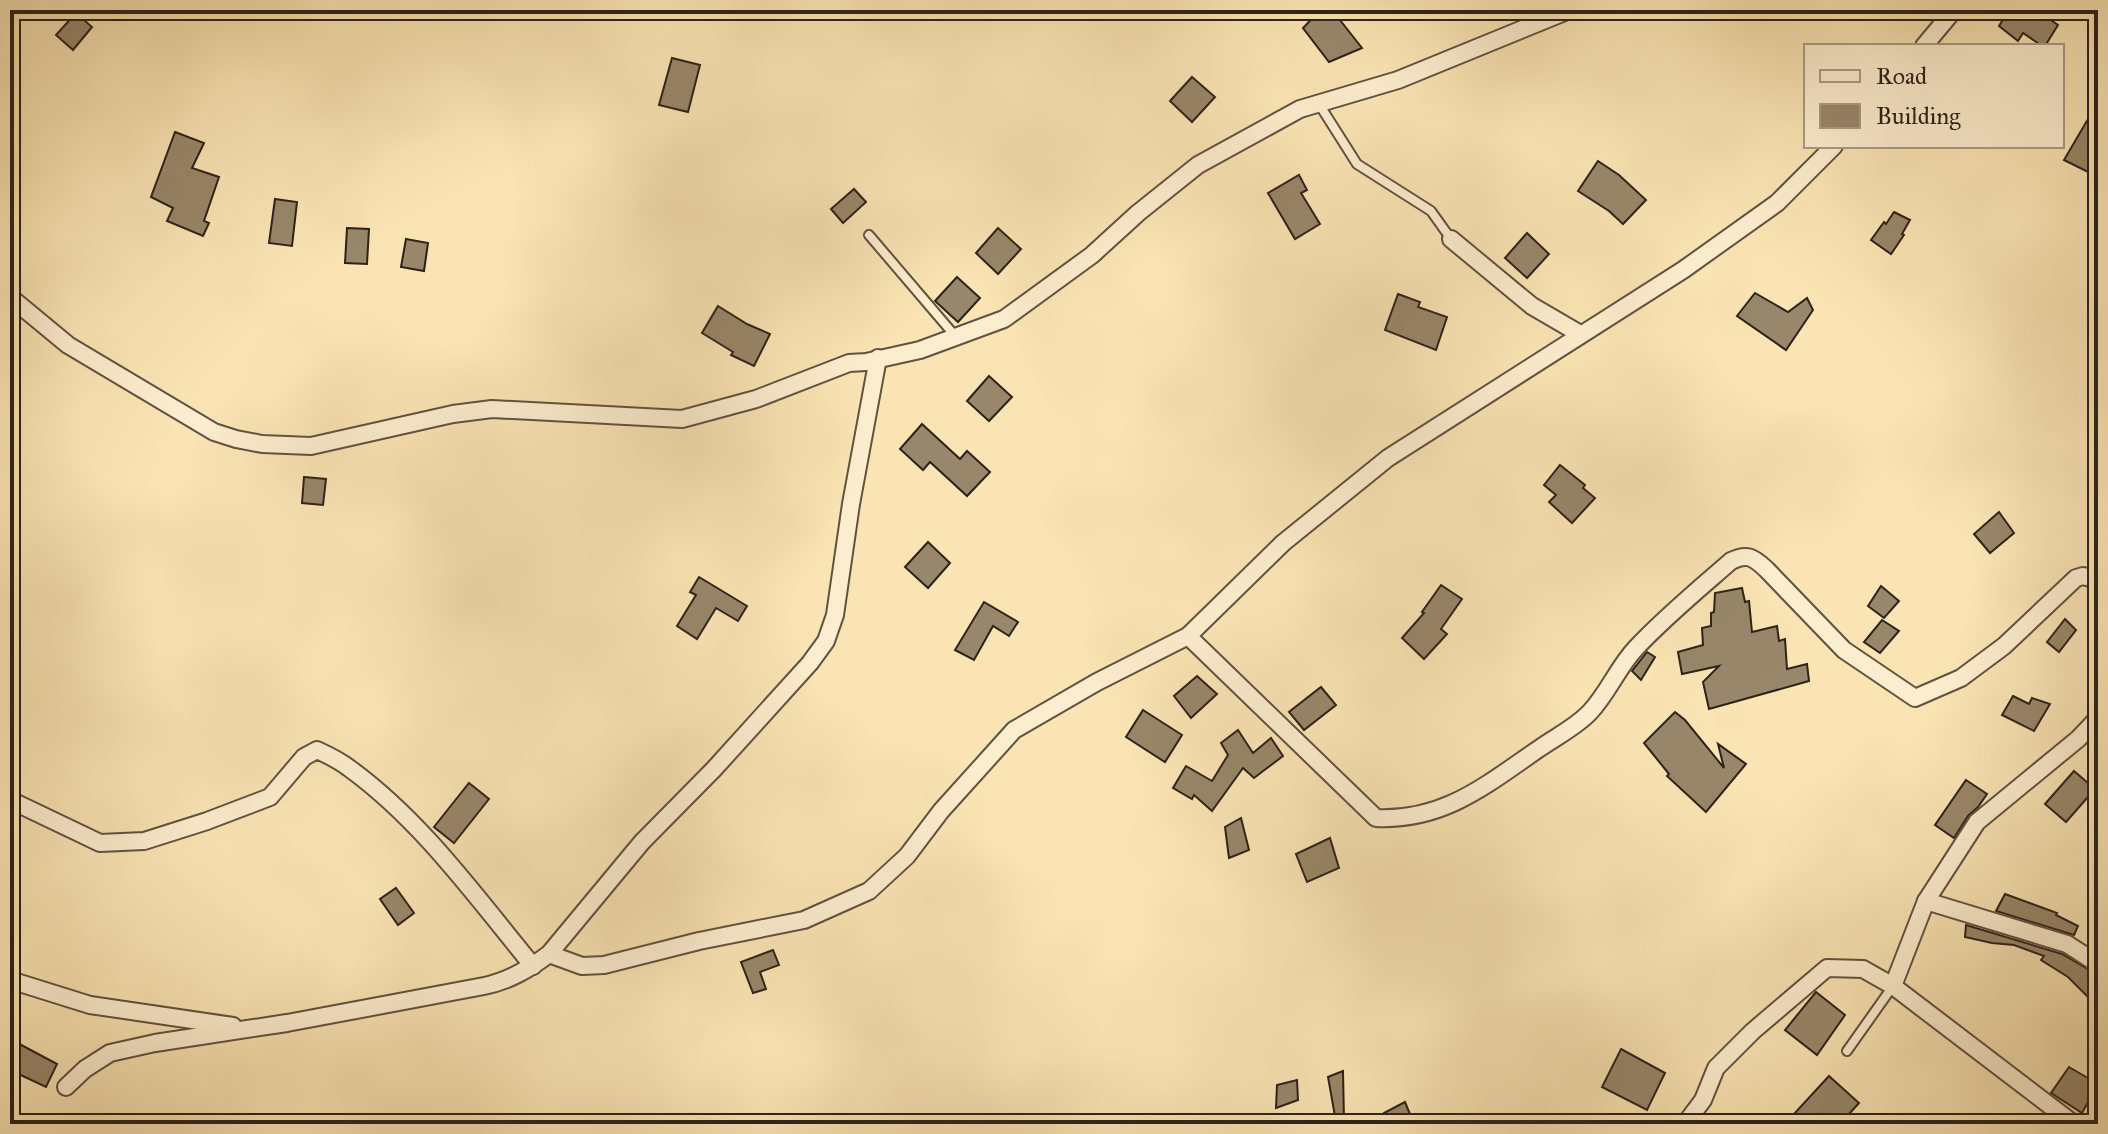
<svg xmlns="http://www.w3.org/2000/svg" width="2108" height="1134" font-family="'IM FELL Great Primer',serif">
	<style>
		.building { fill: #98876a; stroke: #2d2219; stroke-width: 2 }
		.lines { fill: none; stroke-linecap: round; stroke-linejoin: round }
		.service-casing { stroke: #605240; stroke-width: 12 }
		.minor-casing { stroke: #605240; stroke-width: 20 }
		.service { stroke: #fcedce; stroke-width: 8 }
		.minor { stroke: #fcedce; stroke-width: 16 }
	</style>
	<rect width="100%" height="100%" fill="#fae4b4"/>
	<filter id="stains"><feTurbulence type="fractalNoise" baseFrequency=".0025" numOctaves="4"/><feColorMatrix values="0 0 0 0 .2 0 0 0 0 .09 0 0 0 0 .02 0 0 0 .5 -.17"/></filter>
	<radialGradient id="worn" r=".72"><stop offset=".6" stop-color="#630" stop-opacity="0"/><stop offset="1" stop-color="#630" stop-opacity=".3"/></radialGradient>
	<g class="building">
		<polygon points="1320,10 1332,10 1362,48 1329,62 1303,28"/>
		<polygon points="2009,10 2049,10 2045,16 2058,25 2045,46 2042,46 2023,33 2018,41 1999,26"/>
		<polygon points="76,13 92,27 73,50 56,35"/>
		<polygon points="672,58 700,65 688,112 659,105"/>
		<polygon points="1192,77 1215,97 1192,122 1170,101"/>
		<polygon points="2088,119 2098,124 2098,156 2088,172 2064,160"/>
		<polygon points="175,132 204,143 192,168 219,177 204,221 209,223 203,236 167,221 173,208 151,197"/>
		<polygon points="1598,161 1619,175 1646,200 1623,224 1609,211 1578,191"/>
		<polygon points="1299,175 1307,190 1301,193 1320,224 1295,239 1268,193"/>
		<polygon points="854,189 866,202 843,223 831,209"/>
		<polygon points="275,199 297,202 292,246 269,243"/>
		<polygon points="1894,212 1910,220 1902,234 1904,235 1891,254 1871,240 1884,222 1886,224"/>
		<polygon points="347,228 369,229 367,264 345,263"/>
		<polygon points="998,228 1021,249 998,274 976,253"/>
		<polygon points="1527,233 1549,254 1527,278 1505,258"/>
		<polygon points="406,239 428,243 424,271 401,267"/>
		<polygon points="957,277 980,298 958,322 935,301"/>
		<polygon points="1755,293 1788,312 1807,298 1813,310 1786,350 1737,316"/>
		<polygon points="1398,294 1420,302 1418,307 1447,317 1436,350 1385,330"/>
		<polygon points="718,306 747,324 770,334 754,366 731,355 733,352 702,333"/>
		<polygon points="989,376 1012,397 989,421 967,401"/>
		<polygon points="922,424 960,459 967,451 990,472 967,496 930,462 923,470 900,449"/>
		<polygon points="1560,465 1585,485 1583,488 1595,498 1572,523 1549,502 1556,495 1544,485"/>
		<polygon points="304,477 326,479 323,505 302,503"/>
		<polygon points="1999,512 2014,533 1990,553 1974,534"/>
		<polygon points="928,542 950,563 928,588 905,567"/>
		<polygon points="699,577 747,606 738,621 716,608 697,639 677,626 696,595 690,592"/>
		<polygon points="1441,585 1462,599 1441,629 1447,634 1424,659 1402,638 1424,613 1422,612"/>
		<polygon points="1881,586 1899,601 1884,618 1868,606"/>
		<polygon points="1742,588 1745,602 1749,601 1752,632 1777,626 1779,641 1785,639 1787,669 1807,664 1809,681 1709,709 1703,682 1719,666 1682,674 1678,652 1703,645 1702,628 1711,626 1711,613 1714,612 1715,593"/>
		<polygon points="984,602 1018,622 1009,636 993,626 974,660 955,650"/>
		<polygon points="2065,619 2076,630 2059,652 2047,642"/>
		<polygon points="1882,620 1899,631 1880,653 1864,642"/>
		<polygon points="1647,652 1655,657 1641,680 1632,671"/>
		<polygon points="1197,676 1217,694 1191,718 1174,696"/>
		<polygon points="1321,687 1336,705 1304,730 1289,712"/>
		<polygon points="2013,696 2029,704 2032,698 2050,704 2034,731 2002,715"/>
		<polygon points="1143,710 1182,735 1165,762 1126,737"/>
		<polygon points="1675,712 1685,720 1724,768 1718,744 1746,764 1706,812 1667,776 1669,774 1644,743"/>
		<polygon points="1238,730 1253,753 1271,738 1283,756 1254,778 1243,768 1212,811 1194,795 1192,799 1173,788 1186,766 1212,781 1228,755 1221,743"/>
		<polygon points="2074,771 2095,789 2066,822 2045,804"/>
		<polygon points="1966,780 1987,794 1978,807 1968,816 1954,838 1935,825"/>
		<polygon points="469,783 489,799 454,843 434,827"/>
		<polygon points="1241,818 1249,850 1229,858 1225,827"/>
		<polygon points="1330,838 1339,868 1307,882 1296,854"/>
		<polygon points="396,888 414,913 398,925 380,899"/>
		<polygon points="2005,894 2057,913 2056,915 2078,926 2074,935 1996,911"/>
		<polygon points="1966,925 2062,954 2096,974 2098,977 2098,1007 2068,977 2041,960 2044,956 2014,945 1992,943 1965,937"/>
		<polygon points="773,950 779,965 760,972 766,989 753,993 741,962"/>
		<polygon points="1816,992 1845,1015 1817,1055 1785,1030"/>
		<polygon points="10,1039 57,1064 46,1087 10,1070"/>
		<polygon points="1621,1049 1665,1073 1647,1110 1602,1087"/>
		<polygon points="2069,1067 2098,1084 2082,1113 2051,1093"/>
		<polygon points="1343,1071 1344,1121 1336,1122 1328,1077"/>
		<polygon points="1829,1076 1859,1103 1840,1124 1800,1124 1793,1115"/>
		<polygon points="1297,1080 1298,1100 1276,1108 1277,1085"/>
		<polygon points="1405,1102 1414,1124 1389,1124 1384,1113"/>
	</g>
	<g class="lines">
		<defs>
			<g id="service">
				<polyline points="1319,104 1357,164 1431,211 1451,239"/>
				<polyline points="869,235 956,337"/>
				<polyline points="1847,1051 1893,986"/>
			</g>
			<g id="minor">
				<polyline points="1924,46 1954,10"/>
				<path d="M1834 146 1777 203 1683 270 1388 458 1283 543 1188 636 1376 818C1445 821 1487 784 1540 748 1557 736 1576 727 1590 712 1608 693 1618 667 1636 648 1665 617 1699 589 1731 561 1747 553 1753 557 1766 569L1844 650 1915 698 1961 678 2004 646 2076 578 2083 576 2098 580"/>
				<polyline points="1451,239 1532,306 1580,334"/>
				<polyline points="10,297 68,345 214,432 236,439 262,444 311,446 453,414 492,409 682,419 756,399 849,363 866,362 920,350 1004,319 1092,255 1138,213 1198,165 1300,109 1398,80 1567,11"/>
				<path d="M10 800 100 843 144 841 207 821 270 797 304 757 317 750C328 755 340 761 349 768 422 821 476 897 533 966"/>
				<polyline points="1926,901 2067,944 2098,964"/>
				<polyline points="549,954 582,966 604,965 699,941 804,920 869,891 907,856 941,811 1014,730 1097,682 1188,636"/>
				<polyline points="10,980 90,1005 233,1026"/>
				<path d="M66 1087 85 1069 110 1053 155 1043 287 1023 484 986C509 981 529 969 549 954L642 842 714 769 810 663 826 641 835 615 851 504 878 358"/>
				<polyline points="1685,1124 1703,1100 1716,1068 1753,1031 1827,968 1863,969 1893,986"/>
				<polyline points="2074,1124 1893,986 1926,901 1977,822 2078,739 2098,718"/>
			</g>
		</defs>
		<use href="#service" class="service-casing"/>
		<use href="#minor" class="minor-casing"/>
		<use href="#service" class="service"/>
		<use href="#minor" class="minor"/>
	</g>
	<rect width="2108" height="1134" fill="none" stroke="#fae4b4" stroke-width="40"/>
	<rect x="12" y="12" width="2084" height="1110" fill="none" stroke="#2d2219" stroke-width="4"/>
	<rect x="20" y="20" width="2068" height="1094" fill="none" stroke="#2d2219" stroke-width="2"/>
	<rect x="1804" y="44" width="260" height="104" fill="#fcedce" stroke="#a99c86" stroke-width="2"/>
	<rect x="1820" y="70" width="40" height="12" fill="#fcedce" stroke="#a99c86" stroke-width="2"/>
	<text x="1876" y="84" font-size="24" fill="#2d2219">Road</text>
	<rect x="1820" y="104" width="40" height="24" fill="#98876a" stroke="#a99c86" stroke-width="2"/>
	<text x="1876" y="124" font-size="24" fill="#2d2219">Building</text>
	<rect width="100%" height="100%" filter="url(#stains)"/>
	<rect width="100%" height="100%" fill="url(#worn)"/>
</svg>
